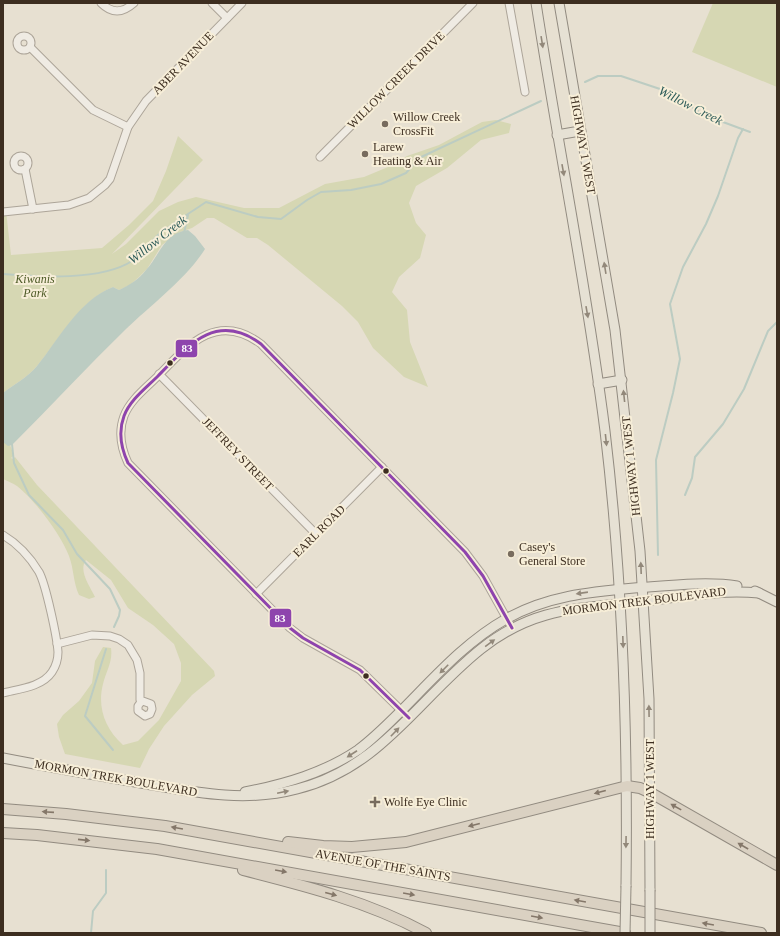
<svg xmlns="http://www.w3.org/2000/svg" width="780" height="936" font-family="'Times New Roman',serif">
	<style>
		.green { fill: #d6d7b3 }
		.water { fill: #bcccc2 }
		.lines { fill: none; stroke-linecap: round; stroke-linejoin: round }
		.stream { stroke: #bcccc2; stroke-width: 2 }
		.minor-casing { stroke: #ada599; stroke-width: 9 }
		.major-casing { stroke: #928b80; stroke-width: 11 }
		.highway-casing { stroke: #928b80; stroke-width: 12 }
		.minor { stroke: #efebe3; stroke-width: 7 }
		.major { stroke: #e6e1d4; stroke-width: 9 }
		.highway { stroke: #dad1c2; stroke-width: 10 }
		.major-bridge-casing { stroke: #928b80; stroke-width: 11; stroke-linecap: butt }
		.major-bridge { stroke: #e6e1d4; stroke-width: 9 }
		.bus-1-casing { stroke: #f7eed8; stroke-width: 6 }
		.bus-1 { stroke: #8e44ad; stroke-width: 3 }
		.oneway { fill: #92887a }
		.oneway2 { fill: #847769 }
		.poi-dot { fill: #786c5e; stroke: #f7eed8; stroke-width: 1.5 }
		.bus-dot { fill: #3d2e20; stroke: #f7eed8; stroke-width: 1.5 }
		.labels { text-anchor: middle; stroke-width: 4; stroke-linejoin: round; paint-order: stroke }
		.street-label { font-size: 12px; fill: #3d2e20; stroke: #f7eed8 }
		.poi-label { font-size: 12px; fill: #3d2e20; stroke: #f7eed8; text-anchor: start }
		.park-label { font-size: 12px; font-style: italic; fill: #4d5a26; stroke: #f7eed8 }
		.water-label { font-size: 13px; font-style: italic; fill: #2f5d5a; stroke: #f7eed8 }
		.line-badge { stroke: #f7eed8; stroke-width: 1.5 }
		.badge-label { font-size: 11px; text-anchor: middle; font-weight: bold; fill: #fff }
	</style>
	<rect width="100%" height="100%" fill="#e7e0d1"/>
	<g class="green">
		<polygon points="713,3 777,3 777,87 692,52"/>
		<path d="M496 120 511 124 509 133 481 140 447 168 416 186 409 203 416 223 426 235 420 258 399 277 392 292 407 310 410 342 428 387 404 377 373 348 358 322 342 306 268 245 257 238H247L214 218H207L192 228 180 232 162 245 147 269 139 277 130 285 119 290 113 287C79 301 59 340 37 366 27 378 14 384 3 393V212L6 211 11 255 102 248 129 225 153 201 166 171 178 136 203 160 112 254 126 244 159 211 178 202 196 197 244 208H279L325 184 364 177 388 167 407 156 439 145 482 122Z"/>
		<path d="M3 442 10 445 14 455 11 458 13 459 15 457 37 485 214 671 215 676 192 695 164 726 149 749 140 768 65 754 59 737 57 724 63 715 79 701 92 683 95 661 103 647 111 648C113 662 106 671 103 684 97 707 105 729 123 745L138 741 159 720 181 681V663L174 644 153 625 128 608 111 580 86 560C78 571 90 586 95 597L89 599 79 595C73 582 74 569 69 556 61 535 35 500 17 486 13 483 7 481 3 479Z"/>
	</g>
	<path class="water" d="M188 230 195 236 205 249C187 278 150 306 126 329 87 367 50 407 12 445L8 446 3 442V393C14 384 27 378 37 366 59 339 79 300 113 287L119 290C130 285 139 279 146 270 160 255 164 233 188 230Z"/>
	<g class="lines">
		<g class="stream">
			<polyline points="585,82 598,76 621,76 669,92 704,115 750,132"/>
			<polyline points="184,233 188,215"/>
			<path d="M3 274C39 277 101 281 132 261 142 255 149 243 158 235 173 223 190 213 206 202L258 217 281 219 307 200 321 192 351 190 381 184 406 173 419 158 541 101"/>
			<polyline points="12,444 14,463 29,495 63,530 77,554 110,589 120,610 119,616 114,627"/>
			<polyline points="685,495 692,478 695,457 723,424 744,389 768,331 777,322"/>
			<polyline points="658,555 656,460 673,393 680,359 670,304 683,267 706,224 718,196 738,138 743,129"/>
			<polyline points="106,649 85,716 113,750"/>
			<polyline points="91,933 93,911 106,893 106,870"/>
		</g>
		<defs>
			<g id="minor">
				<path d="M101 3C112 14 123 13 134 3"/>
				<polyline points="212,3 227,18"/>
				<polyline points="509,3 525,92"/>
				<circle cx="24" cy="43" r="7"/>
				<polyline points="30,47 93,110 128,127"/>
				<circle cx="21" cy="163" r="7"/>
				<polyline points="320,157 473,3"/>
				<polyline points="25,169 33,209"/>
				<polyline points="3,212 69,205 89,198 105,185 110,179 128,127 146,101 242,3"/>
				<polyline points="159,374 316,534"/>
				<path d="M3 535C18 544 30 557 39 572 46 585 57 637 58 652 58 659 56 666 52 672 42 687 19 689 3 693"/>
				<polyline points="256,594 382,467"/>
				<polyline points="57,644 92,635 110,636 119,639 128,645 137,660 140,673 140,700 151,704 152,709 150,714 145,716 138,711 138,706 141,702"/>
				<path d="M409 718 360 670 303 638 290 628 128 463C121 448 118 432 124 416 130 400 146 388 158 376 188 345 217 311 261 344L465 552 483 576 512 628"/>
			</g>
			<g id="major">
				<path d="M536 3C558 146 587 288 605 431 623 582 628 734 626 886"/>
				<polyline points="559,3 615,330 640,551 649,699 650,890"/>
				<polyline points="557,135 580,131"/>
				<polyline points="598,384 622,380"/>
				<polyline points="755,591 777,602"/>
				<path d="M3 758C49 767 95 775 141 783 193 792 245 803 297 789 381 768 417 700 481 649 535 606 580 609 644 601 683 597 720 589 759 593"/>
				<path d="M245 792C285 784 324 773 358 750 373 739 387 725 400 712 433 679 465 642 506 619 547 596 589 592 634 588 664 586 707 581 737 586"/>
			</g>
			<g id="highway">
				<polyline points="3,809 66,814 165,826 761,933"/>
				<polyline points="3,833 37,835 157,849 625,933"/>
				<polyline points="288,842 323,846 352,847 406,842 627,786 640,788 651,793 777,865"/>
				<path d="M243 870C306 886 369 902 426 933"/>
			</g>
		</defs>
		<use href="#minor" class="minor-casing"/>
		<use href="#major" class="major-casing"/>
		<use href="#highway" class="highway-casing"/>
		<use href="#minor" class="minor"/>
		<use href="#major" class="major"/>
		<use href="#highway" class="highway"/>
		<defs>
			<g id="major-bridge">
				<polyline points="625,933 626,886"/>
				<polyline points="650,933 650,890"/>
			</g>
		</defs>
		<use href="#major-bridge" class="major-bridge-casing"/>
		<use href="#major-bridge" class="major-bridge"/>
		<defs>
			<path id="bus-1" d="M409 718 360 670 303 638 290 628 128 463C121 448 118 432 124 416 130 400 146 388 158 376 188 345 217 311 261 344L465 552 483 576 512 628"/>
		</defs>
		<use href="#bus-1" class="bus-1-casing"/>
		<use href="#bus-1" class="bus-1"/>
	</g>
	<defs><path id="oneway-solid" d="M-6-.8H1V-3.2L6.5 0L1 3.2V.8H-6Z"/></defs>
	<g class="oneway">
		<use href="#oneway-solid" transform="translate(542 42) rotate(81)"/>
		<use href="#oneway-solid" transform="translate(563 170) rotate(80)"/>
		<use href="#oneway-solid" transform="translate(605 268) rotate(-99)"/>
		<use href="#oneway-solid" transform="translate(587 312) rotate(80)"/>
		<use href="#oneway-solid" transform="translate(624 396) rotate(-96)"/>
		<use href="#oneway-solid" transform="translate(606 440) rotate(84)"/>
		<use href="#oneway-solid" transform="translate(641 568) rotate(-92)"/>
		<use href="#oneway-solid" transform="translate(582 593) rotate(172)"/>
		<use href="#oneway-solid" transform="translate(623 642) rotate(88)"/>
		<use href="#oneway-solid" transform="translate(490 643) rotate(-36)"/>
		<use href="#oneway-solid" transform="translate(444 669) rotate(135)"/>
		<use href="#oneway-solid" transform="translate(649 711) rotate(-91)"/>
		<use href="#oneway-solid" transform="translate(395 732) rotate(-46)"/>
		<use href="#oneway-solid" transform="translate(352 754) rotate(147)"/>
		<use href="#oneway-solid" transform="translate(283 792) rotate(-12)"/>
		<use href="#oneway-solid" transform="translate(626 842) rotate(91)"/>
	</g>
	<g class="oneway2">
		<use href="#oneway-solid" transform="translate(600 792) rotate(165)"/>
		<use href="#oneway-solid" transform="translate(676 807) rotate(-151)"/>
		<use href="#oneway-solid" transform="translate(48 812) rotate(-176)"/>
		<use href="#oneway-solid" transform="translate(474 825) rotate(166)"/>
		<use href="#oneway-solid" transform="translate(177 828) rotate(-170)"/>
		<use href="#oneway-solid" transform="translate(84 840) rotate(6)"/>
		<use href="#oneway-solid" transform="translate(743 846) rotate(-150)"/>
		<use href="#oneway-solid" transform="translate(281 871) rotate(10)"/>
		<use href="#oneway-solid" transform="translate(331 894) rotate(15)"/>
		<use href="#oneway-solid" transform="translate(409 894) rotate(10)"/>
		<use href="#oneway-solid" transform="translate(580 901) rotate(-170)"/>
		<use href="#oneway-solid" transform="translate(537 917) rotate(10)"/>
		<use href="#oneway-solid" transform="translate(708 924) rotate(-170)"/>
	</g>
	<g class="poi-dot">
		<circle cx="385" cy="124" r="4"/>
		<circle cx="365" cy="154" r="4"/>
		<circle cx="511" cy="554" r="4"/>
		<path d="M373 796h4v4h4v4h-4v4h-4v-4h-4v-4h4z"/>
	</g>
	<g class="bus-dot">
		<circle cx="170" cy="363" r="3.5"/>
		<circle cx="386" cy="471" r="3.5"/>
		<circle cx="366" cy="676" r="3.5"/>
	</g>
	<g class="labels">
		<g class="street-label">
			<text transform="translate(183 63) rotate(-46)" y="4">ABER AVENUE</text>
			<text transform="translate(396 80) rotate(-45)" y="4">WILLOW CREEK DRIVE</text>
			<text transform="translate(583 145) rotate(80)" y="4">HIGHWAY 1 WEST</text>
			<text transform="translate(238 454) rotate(46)" y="4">JEFFREY STREET</text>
			<text transform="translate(631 466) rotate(-96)" y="4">HIGHWAY 1 WEST</text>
			<text transform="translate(319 531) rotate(-45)" y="4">EARL ROAD</text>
			<text transform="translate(644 601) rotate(-7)" y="4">MORMON TREK BOULEVARD</text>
			<text transform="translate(116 778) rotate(10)" y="4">MORMON TREK BOULEVARD</text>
			<text transform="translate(650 789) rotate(-90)" y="4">HIGHWAY 1 WEST</text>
			<text transform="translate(383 865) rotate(10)" y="4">AVENUE OF THE SAINTS</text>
		</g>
		<g class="poi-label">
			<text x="393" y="121">Willow Creek<tspan x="393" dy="14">CrossFit</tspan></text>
			<text x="373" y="151">Larew<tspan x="373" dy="14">Heating &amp; Air</tspan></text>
			<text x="519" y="551">Casey's<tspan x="519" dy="14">General Store</tspan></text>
			<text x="384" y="806">Wolfe Eye Clinic</text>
		</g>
		<g class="park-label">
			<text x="35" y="283">Kiwanis<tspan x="35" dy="14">Park</tspan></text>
		</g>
		<g class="water-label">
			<text transform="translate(691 105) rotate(27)" y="5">Willow Creek</text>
			<text transform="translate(157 239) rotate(-38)" y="5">Willow Creek</text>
		</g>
	</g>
	<g class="line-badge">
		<rect x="175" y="339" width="23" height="19" rx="4" fill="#8e44ad"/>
		<rect x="269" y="608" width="23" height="20" rx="4" fill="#8e44ad"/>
	</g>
	<g class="badge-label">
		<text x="187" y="352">83</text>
		<text x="280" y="622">83</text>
	</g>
	<rect width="780" height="936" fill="none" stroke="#3d2e20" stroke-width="8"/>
</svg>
